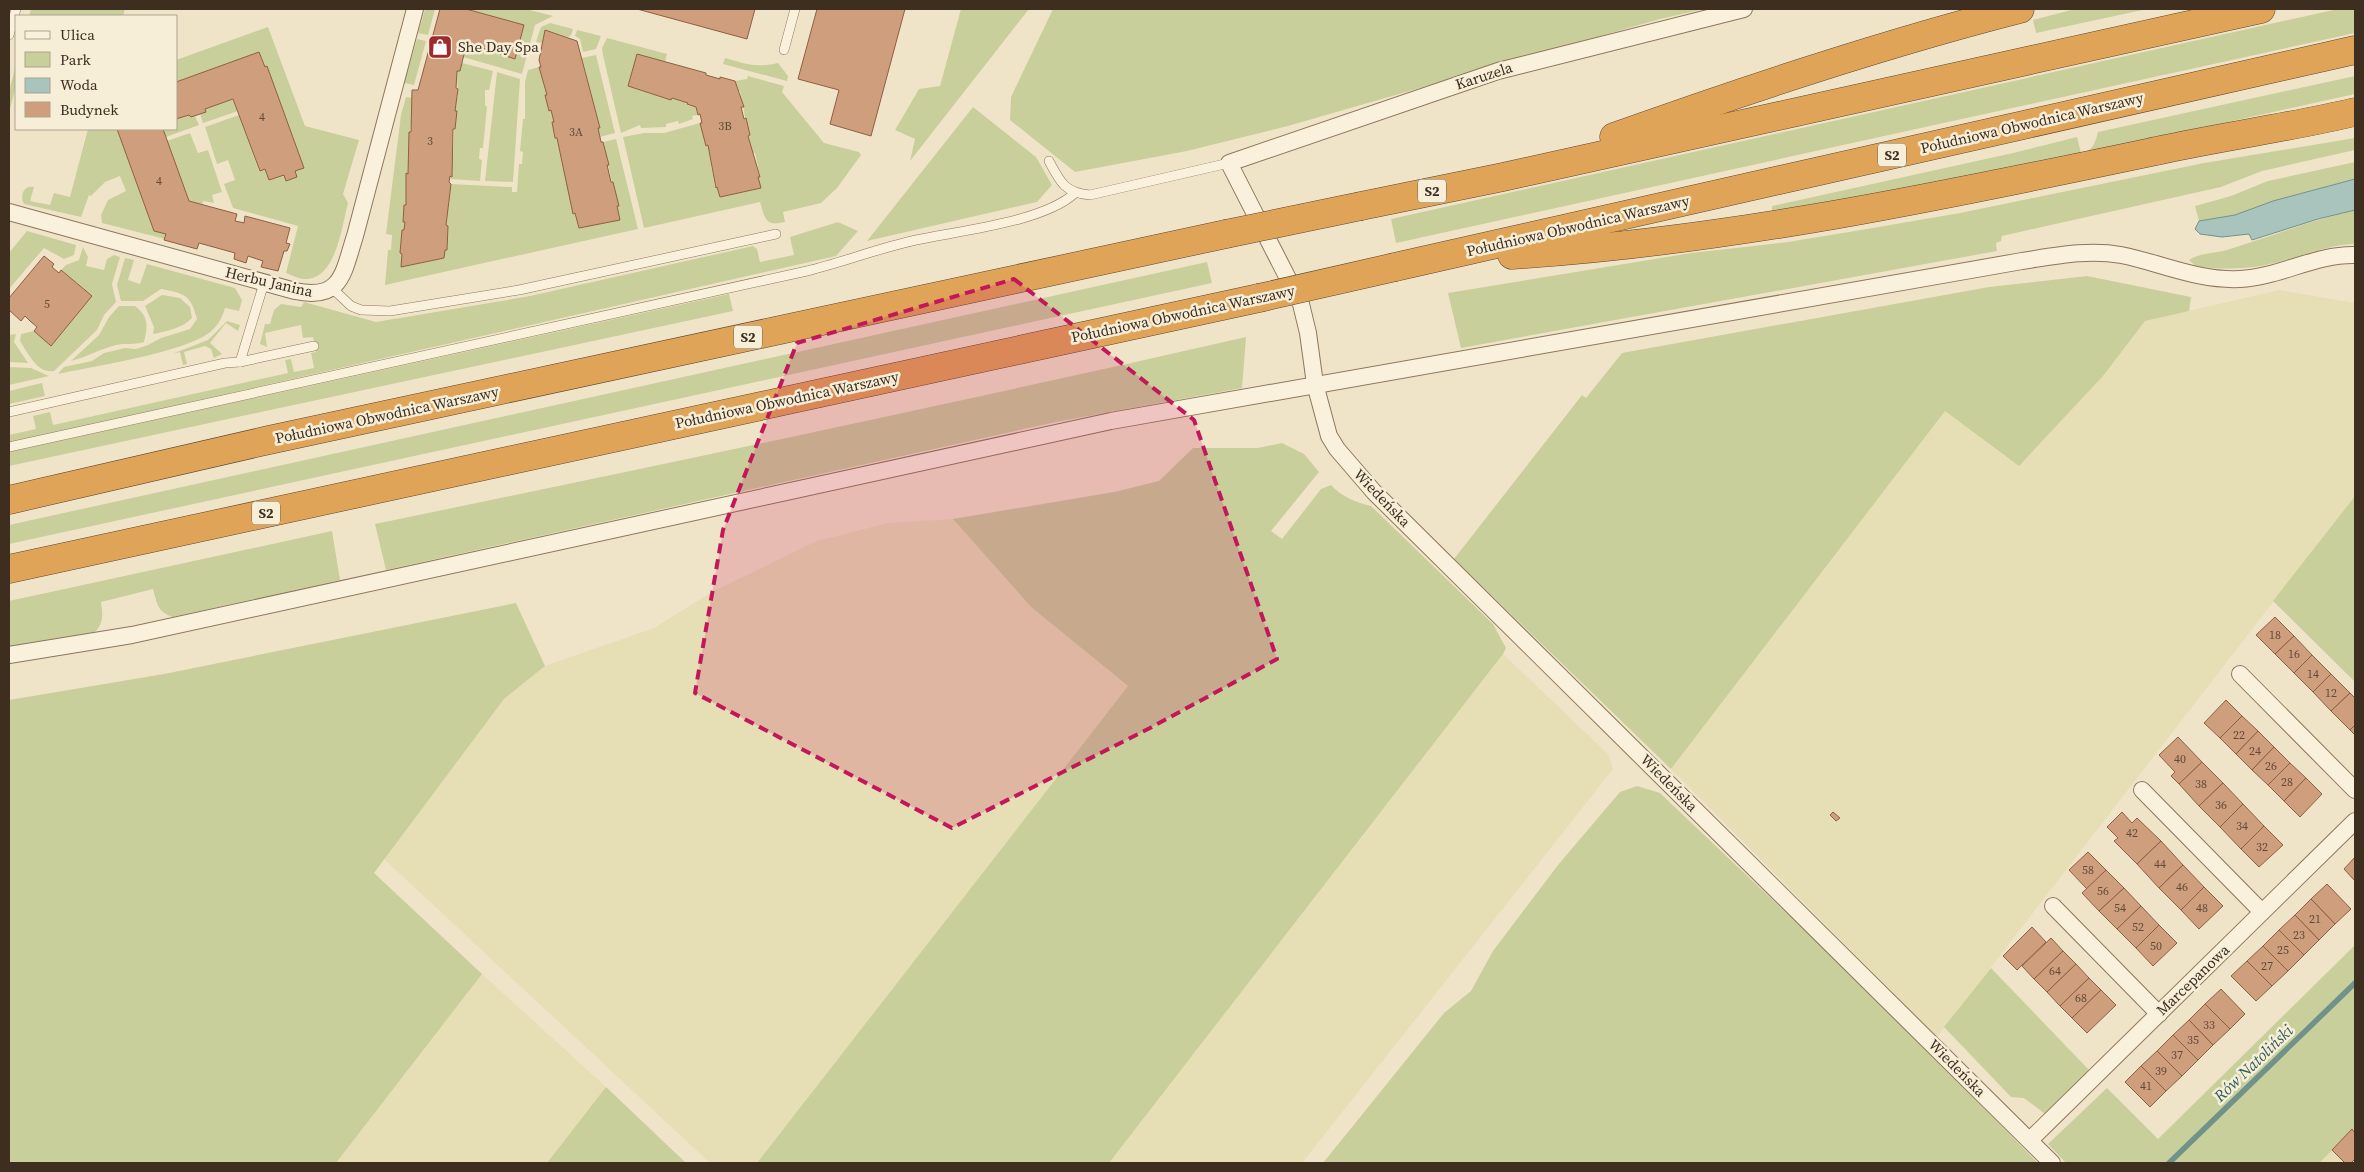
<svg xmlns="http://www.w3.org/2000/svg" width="2364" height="1172" font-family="'Source Serif 4',serif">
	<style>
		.farmland { fill: #e6deb5 }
		.green { fill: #c9cf9b }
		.water { fill: #a9c4bc; stroke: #6f938a }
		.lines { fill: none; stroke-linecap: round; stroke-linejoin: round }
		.stream { stroke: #6f938a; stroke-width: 5.5 }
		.building { fill: #cf9f7d; stroke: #8d5f41 }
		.service-casing { stroke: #8d765c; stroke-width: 10 }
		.minor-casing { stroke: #8d765c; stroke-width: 18 }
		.motorway-casing { stroke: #5b4430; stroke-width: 29 }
		.service { stroke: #faf1dc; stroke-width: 9 }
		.minor { stroke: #faf1dc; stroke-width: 16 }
		.motorway { stroke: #e0a458; stroke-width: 28 }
		.motorway-bridge-casing { stroke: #5b4430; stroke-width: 29; stroke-linecap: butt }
		.motorway-bridge { stroke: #e0a458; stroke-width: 28 }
		.marked { fill: #c2185b; fill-opacity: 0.2; stroke: #c2185b; stroke-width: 4; stroke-dasharray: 10 6; stroke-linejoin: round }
		.labels { text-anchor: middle; stroke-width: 5; stroke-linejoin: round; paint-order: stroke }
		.number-label { font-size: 12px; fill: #624a37 }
		.shield { fill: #f7eed8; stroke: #756857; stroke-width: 1 }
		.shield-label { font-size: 14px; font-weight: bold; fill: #3d2e20 }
		.poi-label { font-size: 15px; fill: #3d2e20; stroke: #f7eed8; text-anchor: start }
		.street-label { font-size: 15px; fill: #3d2e20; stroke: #f7eed8 }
		.water-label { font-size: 16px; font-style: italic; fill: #2f5d5a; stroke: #f7eed8 }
	</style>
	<rect width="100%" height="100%" fill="#f0e4c8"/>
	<g class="farmland">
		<polygon points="2279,290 2355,303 2355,496 1937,1037 1671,769 1945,410 2019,466 2103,376 2145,321"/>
		<polygon points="953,519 1031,607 1128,686 757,1163 710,1163 384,859 504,699 545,666 654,628 712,592 817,541 888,523"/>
		<polygon points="1503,654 1608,754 1613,769 1302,1163 1109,1163"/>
		<polygon points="482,974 606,1087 547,1163 336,1163"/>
		<polygon points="2355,1128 2355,1163 2319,1163"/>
	</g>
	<g class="green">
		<polygon points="31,9 125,9 123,16 29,16"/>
		<polygon points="425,9 435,9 428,35 418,33"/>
		<polygon points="466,9 526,9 553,16 535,25 522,74 463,57 466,46 478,49 479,47 515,59 524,25"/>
		<polygon points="961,9 1029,9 910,161 915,139 895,130 919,89 940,86"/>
		<polygon points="1053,9 1704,9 1660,19 1288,126 1187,151 1075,172 1010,120 1011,97"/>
		<polygon points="2075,9 2147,9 2036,33 2033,20"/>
		<polygon points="2338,9 2355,9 2355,33 1396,243 1391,219"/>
		<polygon points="550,23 573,29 571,35 568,37 545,30 542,43 536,42 541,27"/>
		<path d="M268 27 305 126 359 140 343 194 348 203C342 226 336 281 304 279 296 278 292 275 286 273L298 226 233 208 224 184 235 180 228 160 217 164 205 127 239 115 259 171 265 169 269 180 284 175 286 181 297 177 295 171 304 168 267 67H265L259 52 176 82V60Z"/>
		<polygon points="577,30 601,36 596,49 583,52 580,39 575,36"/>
		<polygon points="607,38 667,54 665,62 637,54 628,86 671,100 672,98 688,103 687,105 696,107 698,115 692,116 693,119 679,124 678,121 666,124 666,127 641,128 640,125 621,133 603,55 602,48"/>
		<polygon points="417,39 426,41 414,85 404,83"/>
		<polygon points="596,55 615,133 600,137 598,128 600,128 582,58"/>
		<path d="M725 58C746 64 756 68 778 63L788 76 787 81 723 64Z"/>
		<polygon points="462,63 493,71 489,90 485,90 485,105 487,107 483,148 480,148 479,159 482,160 480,181 450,179 452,176 456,98 458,97 457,71"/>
		<polygon points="16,64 16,86 9,112 9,92"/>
		<polygon points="539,67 547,95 545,96 549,110 551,110 554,122 552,123 555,138 557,138 573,213 575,213 579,228 620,219 603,142 616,139 638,229 385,285 388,250 391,250 392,235 386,234 401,115 406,97 412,98 411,107 413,107 408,149 410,149 408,174 406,174 406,205 404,205 403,222 405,222 404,230 402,231 400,253 402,254 402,267 444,258 445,250 447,249 448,226 446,225 451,184 512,187 512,192 517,192 519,164 522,164 523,152 520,151 523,119 525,119 525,82 528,70"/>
		<polygon points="497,72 520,79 513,182 485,181"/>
		<path d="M748 76 784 86 782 92 824 143 859 152 861 155 837 188 821 203 783 212 785 222C765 227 765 218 760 202L644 228 623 137 644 133H664L700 123 706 146 708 145 715 187H717L720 197 761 188 758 177 760 176 755 153H752L740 91H738L735 81 747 79Z"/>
		<path d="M2355 76V94L1994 174 1772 212V206L2013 153 2077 137 2081 153C2093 151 2095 143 2098 132Z"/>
		<polygon points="233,99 238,111 203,123 200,114 206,112 205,109"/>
		<polygon points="973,107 1036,157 1052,185 1037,202 867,241"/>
		<polygon points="189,115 191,117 195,116 199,125 166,137 163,129 176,129 176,119"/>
		<path d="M88 129H117L154 231 166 234 165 239 102 223 101 215 108 200 126 191 120 176 105 182 91 196 89 195 81 217 24 204C20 196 23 185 34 187L30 201 50 205 54 193 70 197Z"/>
		<polygon points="190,133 198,153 208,150 222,192 212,195 214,203 203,201 202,205 189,201 167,141"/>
		<polygon points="2355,138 2355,150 2262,171 2221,187 2002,236 2001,241 1996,243 1997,251 1461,348 1448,293 1691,253 1788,242 1867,229 1960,213 2204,163"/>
		<polygon points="2355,162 2355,179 2273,201 2235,215 2199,221 2195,206 2231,196 2268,181"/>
		<path d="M2355 210V244C2325 245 2298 258 2270 264 2245 270 2222 269 2197 267L2189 260C2201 252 2216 254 2230 249 2272 236 2312 220 2355 210Z"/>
		<polygon points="838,222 858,231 836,256 9,443 9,435 36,429 33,416 50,412 53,425 288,373 285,360 291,359 294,372 314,368 311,353 316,352 313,337 303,338 301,325 265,333 267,347 260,344 265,324 270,324 274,310 281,304 301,307 304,302 376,322 530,296 753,246 757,249 760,262 794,255 790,237"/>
		<polygon points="27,231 76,245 74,255 64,259 44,248 9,289 9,253"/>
		<path d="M83 247 88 257 86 266 104 270 107 259 114 255 120 257 112 284 116 302 104 315 97 330 54 371C37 374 28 353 20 341L21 334 34 331 51 345 92 296 61 270 66 265 79 260Z"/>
		<path d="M125 258 134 260 128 280 140 284 147 264 235 288 242 300 239 311 225 308C222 318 218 326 209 333 181 353 95 366 58 374L64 367 92 361 104 353 125 348 136 349 148 345 161 338 190 329 197 319C191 295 184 293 161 289L143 301H121L117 285Z"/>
		<polygon points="1207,262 1212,283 9,544 9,525"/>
		<polygon points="2087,276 2191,297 2189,311 2145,321 2103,376 2019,466 1945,411 1671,769 1454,559 1582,395 1586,398 1622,353 1989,287"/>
		<polygon points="729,294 733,311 9,466 9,452"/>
		<path d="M162 295 180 298 190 307 192 318C181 329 167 331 153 334L154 327 145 306Z"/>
		<path d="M119 306H135C149 317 148 326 144 342 134 345 126 343 116 345 100 349 87 357 71 361L99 335 109 317Z"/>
		<polygon points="227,321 240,325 238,331 226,323 210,343 222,354 214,358 211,349 205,346 184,352 187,364 183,365 180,352 172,354 208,340"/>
		<polygon points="16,334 14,342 28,363 9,362 9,335"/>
		<path d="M1246 337 1242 388 1056 422 386 570 375 524C666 464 956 403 1246 337Z"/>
		<polygon points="9,367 31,368 49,376 9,385"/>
		<polygon points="42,383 45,396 9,404 9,391"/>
		<path d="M1282 443 1304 454 1319 472 1271 531 1282 539 1321 489 1331 485C1342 497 1355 502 1371 506L1493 624 1506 648 1503 654 1109 1163H757L1128 686 1031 607 953 519 1114 492 1159 481 1193 448H1258Z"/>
		<polygon points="2355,496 2355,682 2273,601"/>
		<path d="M332 531 340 580 173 617C157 612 157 603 153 589L101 602C103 617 104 625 91 635L9 647V601Z"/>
		<polygon points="516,603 545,666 504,699 374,873 482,974 336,1163 9,1163 9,700 164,674"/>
		<polygon points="1637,786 1660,793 1864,987 2038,1163 1323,1163 1444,1013 1471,991 1493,951 1558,865 1620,792"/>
		<polygon points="2355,945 2355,1128 2319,1163 2066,1163 2048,1144 2107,1088 2158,1139"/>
		<polygon points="1991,968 2090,1071 2045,1114 2024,1098 2011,1097 1944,1027"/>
		<polygon points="606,1087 686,1163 547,1163"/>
	</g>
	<polygon class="water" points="2355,179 2355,210 2318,219 2252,240 2249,234 2222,237 2200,234 2195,229 2199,221 2235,215 2273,201"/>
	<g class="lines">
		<polyline class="stream" points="2169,1163 2355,983"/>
	</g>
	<g class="building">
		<polygon points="440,9 466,9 524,25 515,59 479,47 478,49 466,46 460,71 457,71 456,88 458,89 455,111 457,111 455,129 453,129 452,177 450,176 449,182 451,184 446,225 448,226 447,250 445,250 444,258 401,267 402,254 400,253 402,230 404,230 405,222 403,222 404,205 406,205 406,173 408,174 409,132 411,132 412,90 418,90"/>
		<polygon points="637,9 755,9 747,39"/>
		<polygon points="817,9 905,9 871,136 830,124 839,90 798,79"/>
		<polygon points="545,30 577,41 600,128 598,128 601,142 603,142 609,165 607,165 611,182 613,182 619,206 617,206 620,220 579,228 575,213 573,214 557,138 555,138 552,122 554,122 551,110 549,111 545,95 547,95 539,67 541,67 539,60"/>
		<polygon points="259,52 265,67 267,66 304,168 295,171 297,177 286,181 284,175 269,180 265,169 260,171 233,99 205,109 206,112 191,117 189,115 176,119 176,82"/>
		<polygon points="637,54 706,73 706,75 720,79 720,77 735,81 744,107 741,107 744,119 746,118 750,135 748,136 760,177 758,177 761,188 720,197 717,187 716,188 708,145 706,146 700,123 702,123 700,114 698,115 696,107 687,104 688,103 672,98 671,100 628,86"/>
		<polygon points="117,129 163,129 189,201 237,214 235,221 240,222 244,223 245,216 290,228 286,243 290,244 287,251 284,251 278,271 261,267 263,261 248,256 246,263 234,259 235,253 199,243 197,249 164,240 166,234 154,231"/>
		<polygon points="44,256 54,264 52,267 59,273 61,270 92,296 51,346 34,331 37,327 30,321 25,316 21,321 9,310 9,298"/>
		<polygon points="2275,617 2294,636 2275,654 2256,635"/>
		<polygon points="2294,636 2312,655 2294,673 2275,654"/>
		<polygon points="2312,655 2331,674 2313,692 2294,673"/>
		<polygon points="2331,674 2350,693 2331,711 2313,692"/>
		<polygon points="2350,693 2355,698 2355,725 2350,730 2331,711"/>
		<polygon points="2226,700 2242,716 2220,738 2204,723"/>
		<polygon points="2242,716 2258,731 2236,754 2220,738"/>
		<polygon points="2355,725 2355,735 2350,730"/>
		<polygon points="2258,731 2274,747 2252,770 2236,754"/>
		<polygon points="2178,737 2202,762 2179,784 2171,776 2175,772 2159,755"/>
		<polygon points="2274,747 2290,763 2268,785 2252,770"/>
		<polygon points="2202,762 2223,783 2199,806 2179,784"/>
		<polygon points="2290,763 2306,778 2284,801 2268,785"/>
		<polygon points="2306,778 2322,794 2300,817 2284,801"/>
		<polygon points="2223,783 2243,804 2220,827 2199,806"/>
		<polygon points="2243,804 2264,826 2241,849 2220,827"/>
		<polygon points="1833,812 1840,818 1836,821 1830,815"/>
		<polygon points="2122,812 2132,823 2137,818 2161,841 2137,864 2114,841 2118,838 2107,827"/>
		<polygon points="2264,826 2283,845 2259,867 2241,849"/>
		<polygon points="2161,841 2183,865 2159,888 2137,864"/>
		<polygon points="2088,852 2106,870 2087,889 2069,870"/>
		<polygon points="2355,857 2355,881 2344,869"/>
		<polygon points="2183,865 2204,887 2181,910 2159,888"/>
		<polygon points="2106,870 2124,888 2099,911 2082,893"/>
		<polygon points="2327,884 2351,909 2335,924 2311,899"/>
		<polygon points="2204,887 2223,906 2199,929 2181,910"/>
		<polygon points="2124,888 2141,906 2117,929 2099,911"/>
		<polygon points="2311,899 2335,924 2319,940 2295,915"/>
		<polygon points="2141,906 2159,925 2136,948 2117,929"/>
		<polygon points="2295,915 2319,940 2304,955 2279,930"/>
		<polygon points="2159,925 2177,943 2153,966 2136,948"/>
		<polygon points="2032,927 2046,942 2017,970 2003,956"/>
		<polygon points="2279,930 2304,955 2288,971 2263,946"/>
		<polygon points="2051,938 2063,951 2034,979 2022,966"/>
		<polygon points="2263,946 2288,971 2272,986 2247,961"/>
		<polygon points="2063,951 2076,964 2047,992 2034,979"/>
		<polygon points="2247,961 2272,986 2256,1001 2231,976"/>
		<polygon points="2076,964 2089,978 2060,1006 2047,992"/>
		<polygon points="2089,978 2101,990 2072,1018 2060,1006"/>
		<polygon points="2221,989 2245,1014 2230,1029 2205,1004"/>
		<polygon points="2101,990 2116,1005 2087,1033 2072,1018"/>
		<polygon points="2205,1004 2230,1029 2213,1045 2189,1020"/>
		<polygon points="2189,1020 2213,1045 2198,1060 2173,1035"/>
		<polygon points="2173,1035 2198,1060 2182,1076 2157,1051"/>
		<polygon points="2157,1051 2182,1076 2166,1091 2141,1066"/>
		<polygon points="2141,1066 2166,1091 2150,1107 2125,1082"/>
		<polygon points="2352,1129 2355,1133 2355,1159 2351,1163 2345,1163 2332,1150"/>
	</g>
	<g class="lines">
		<defs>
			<g id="service">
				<polyline points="9,35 16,9"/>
				<polyline points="784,50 795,9"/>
				<path d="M1049 161C1060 182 1065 193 1090 195L1229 163"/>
				<polyline points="333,289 351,306 361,310 390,311 519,290 776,234"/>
				<polyline points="240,362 264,283"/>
				<polyline points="9,412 225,363 240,362 314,346"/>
				<path d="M9 447 807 271C844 262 879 248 916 240 958 231 1044 222 1075 193"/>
			</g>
			<g id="minor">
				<polyline points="1744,9 1498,71 1229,163 1301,304 1308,333 1315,384 1329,436 1337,449 1374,492 2052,1163"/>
				<path d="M9 212 295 291C342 301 343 273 355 236L415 9"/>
				<path d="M9 655 132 635 1111 421 2022 261C2055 256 2088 249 2121 255 2161 263 2198 281 2240 279 2279 277 2316 254 2355 255"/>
				<polyline points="2240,674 2355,790"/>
				<polyline points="2142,790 2262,912"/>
				<polyline points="2053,906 2159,1014"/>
				<polyline points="2030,1140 2355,821"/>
			</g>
			<g id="motorway">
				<path d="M1614 137C1748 89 1883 44 2020 9"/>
				<polyline points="1361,206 1503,177 2261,9"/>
				<path d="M1512 255C1731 241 1947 195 2161 150 2226 136 2291 127 2355 112"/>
				<polyline points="1395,267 2355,50"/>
				<polyline points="9,500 269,440 1226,234"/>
				<polyline points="9,569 1259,298"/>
			</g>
		</defs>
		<use href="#service" class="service-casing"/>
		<use href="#minor" class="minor-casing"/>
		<use href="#motorway" class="motorway-casing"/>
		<use href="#service" class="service"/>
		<use href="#minor" class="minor"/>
		<use href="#motorway" class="motorway"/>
		<defs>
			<g id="motorway-bridge">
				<polyline points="1226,234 1361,206"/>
				<polyline points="1259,298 1395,267"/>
			</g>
		</defs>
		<use href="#motorway-bridge" class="motorway-bridge-casing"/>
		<use href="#motorway-bridge" class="motorway-bridge"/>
	</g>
	<path class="marked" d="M1014 279 1194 420 1277 659 1150 728 952 828 695 693 723 530 797 343Z"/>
	<defs>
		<symbol id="shop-square" viewBox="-11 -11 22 22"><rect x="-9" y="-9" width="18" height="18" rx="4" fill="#9e2a2b" stroke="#f7eed8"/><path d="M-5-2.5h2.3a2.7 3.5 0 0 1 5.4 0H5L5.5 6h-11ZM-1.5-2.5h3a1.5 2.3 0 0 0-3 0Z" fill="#fff"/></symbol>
	</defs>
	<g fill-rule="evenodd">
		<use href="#shop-square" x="426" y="33" width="28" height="28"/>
	</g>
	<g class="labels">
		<g class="number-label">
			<text x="262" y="121">4</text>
			<text x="725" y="130">3B</text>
			<text x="576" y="136">3A</text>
			<text x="430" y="145">3</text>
			<text x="159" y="185">4</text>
			<text x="47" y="308">5</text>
			<text x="2275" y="639">18</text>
			<text x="2294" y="658">16</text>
			<text x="2313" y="678">14</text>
			<text x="2331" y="697">12</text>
			<text x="2239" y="739">22</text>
			<text x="2255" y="755">24</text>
			<text x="2180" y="763">40</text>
			<text x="2271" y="770">26</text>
			<text x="2287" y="786">28</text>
			<text x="2201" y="788">38</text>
			<text x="2221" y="809">36</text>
			<text x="2242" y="830">34</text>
			<text x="2132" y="837">42</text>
			<text x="2262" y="851">32</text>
			<text x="2160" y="868">44</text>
			<text x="2088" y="874">58</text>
			<text x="2182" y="891">46</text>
			<text x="2103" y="895">56</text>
			<text x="2120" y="912">54</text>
			<text x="2202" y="912">48</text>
			<text x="2315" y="923">21</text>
			<text x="2138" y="931">52</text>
			<text x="2299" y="939">23</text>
			<text x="2156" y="950">50</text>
			<text x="2283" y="954">25</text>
			<text x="2267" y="970">27</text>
			<text x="2055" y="975">64</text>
			<text x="2081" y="1002">68</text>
			<text x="2209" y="1029">33</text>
			<text x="2193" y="1044">35</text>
			<text x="2177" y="1059">37</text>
			<text x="2161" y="1075">39</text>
			<text x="2146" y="1090">41</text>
		</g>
		<g class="shield">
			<rect x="1878" y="143.5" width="28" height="23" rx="4"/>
			<rect x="1418" y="179.5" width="28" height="23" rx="4"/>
			<rect x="734" y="325.5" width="28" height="23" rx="4"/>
			<rect x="252" y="501.5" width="28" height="23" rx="4"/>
		</g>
		<g class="shield-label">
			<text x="1892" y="160">S2</text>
			<text x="1432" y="196">S2</text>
			<text x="748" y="342">S2</text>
			<text x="266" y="518">S2</text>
		</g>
		<g class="poi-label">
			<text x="458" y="52">She Day Spa</text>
		</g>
		<g class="street-label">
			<text transform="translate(1484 76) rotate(-18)" y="5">Karuzela</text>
			<text transform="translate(2032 123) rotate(-13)" y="5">Południowa Obwodnica Warszawy</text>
			<text transform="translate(1578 226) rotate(-13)" y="5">Południowa Obwodnica Warszawy</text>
			<text transform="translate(269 282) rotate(13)" y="5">Herbu Janina</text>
			<text transform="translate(1183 314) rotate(-12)" y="5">Południowa Obwodnica Warszawy</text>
			<text transform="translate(787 400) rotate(-12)" y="5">Południowa Obwodnica Warszawy</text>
			<text transform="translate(387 415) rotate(-12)" y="5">Południowa Obwodnica Warszawy</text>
			<text transform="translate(1382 498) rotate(46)" y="5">Wiedeńska</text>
			<text transform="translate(1669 783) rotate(45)" y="5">Wiedeńska</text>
			<text transform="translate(2193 980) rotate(-44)" y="5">Marcepanowa</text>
			<text transform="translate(1957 1068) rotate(45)" y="5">Wiedeńska</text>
		</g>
		<g class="water-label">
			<text transform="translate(2253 1063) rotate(-44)" y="6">Rów Natoliński</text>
		</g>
	</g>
	<rect width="2364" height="1172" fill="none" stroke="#3d2e20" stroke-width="20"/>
	<rect x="15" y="15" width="162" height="115" fill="#f7eed8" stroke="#ada18e"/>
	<rect x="25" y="31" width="25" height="8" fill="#faf1dc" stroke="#ada18e"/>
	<text x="60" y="40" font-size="15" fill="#3d2e20">Ulica</text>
	<rect x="25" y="52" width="25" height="15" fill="#c9cf9b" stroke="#ada18e"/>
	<text x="60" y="65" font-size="15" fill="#3d2e20">Park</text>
	<rect x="25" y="78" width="25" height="15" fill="#a9c4bc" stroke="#ada18e"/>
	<text x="60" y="90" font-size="15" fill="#3d2e20">Woda</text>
	<rect x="25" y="102" width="25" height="15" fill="#cf9f7d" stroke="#ada18e"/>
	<text x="60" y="115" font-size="15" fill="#3d2e20">Budynek</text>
</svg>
